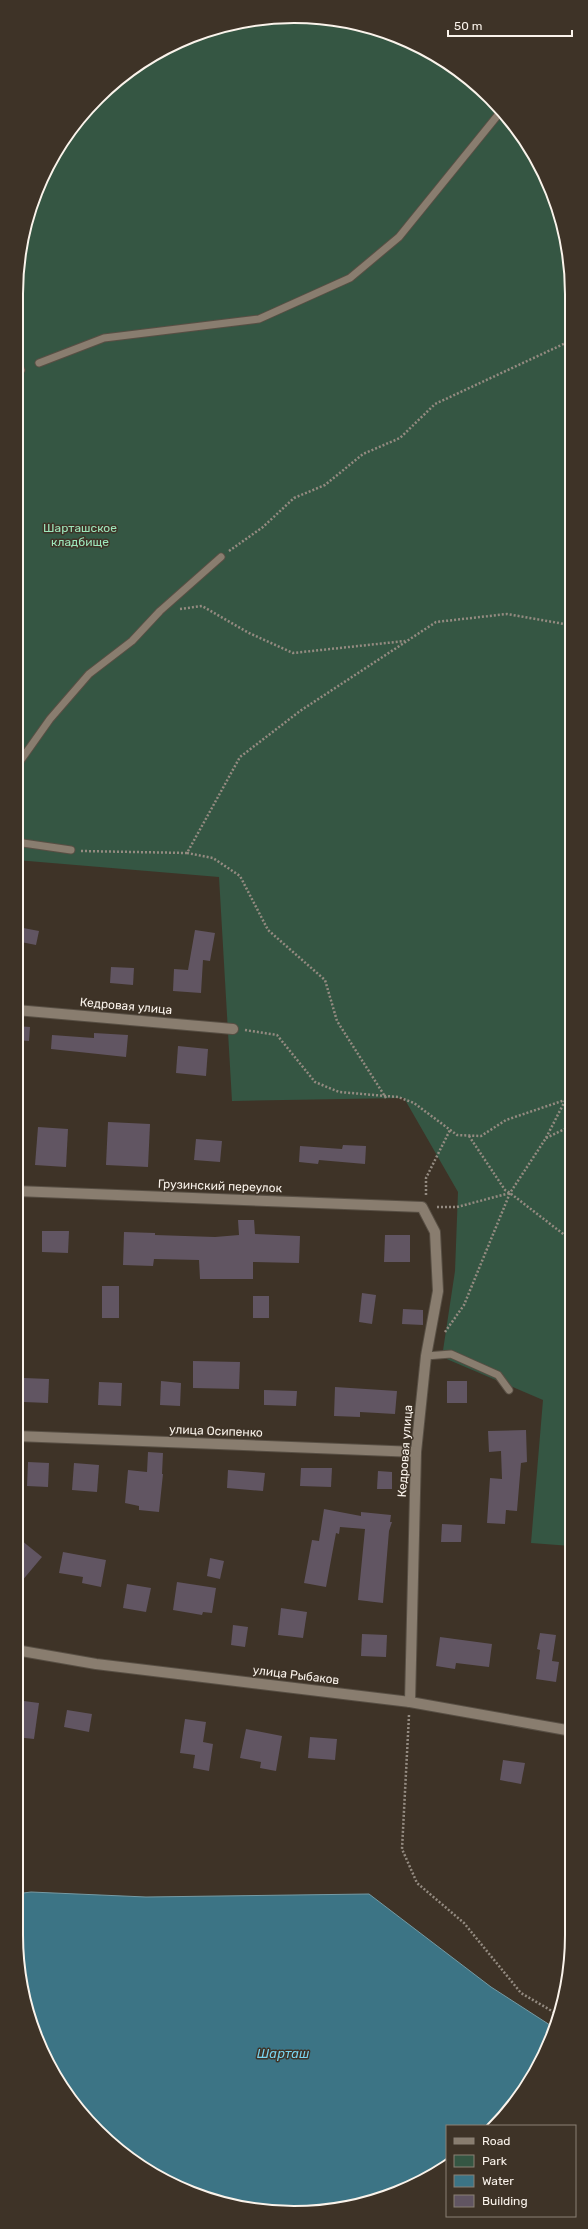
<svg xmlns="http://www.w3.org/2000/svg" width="588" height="2229" font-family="Rubik,sans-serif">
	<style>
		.green { fill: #355643 }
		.water { fill: #3c7485; stroke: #759aa4 }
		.building { fill: #615562 }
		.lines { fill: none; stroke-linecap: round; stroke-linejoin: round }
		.service-casing { stroke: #584f44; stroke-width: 9 }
		.minor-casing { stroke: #584f44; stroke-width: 12 }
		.path { stroke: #948b81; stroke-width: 2.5; stroke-dasharray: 2 2; stroke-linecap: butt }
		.service { stroke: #897d6f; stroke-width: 7 }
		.minor { stroke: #897d6f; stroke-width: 10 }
		.labels { text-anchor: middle; stroke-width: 3; stroke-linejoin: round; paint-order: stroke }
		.park-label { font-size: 12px; fill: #9de6bb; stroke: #3e3327 }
		.street-label { font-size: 12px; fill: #faf3eb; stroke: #3e3327 }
		.water-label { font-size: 13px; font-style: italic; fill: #79d3ee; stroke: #3e3327 }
		.rim { fill: none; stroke: #faf3eb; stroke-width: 2 }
	</style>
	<rect width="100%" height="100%" fill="#3e3327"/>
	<path class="green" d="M294 16 348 21 433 53 503 111 543 171 570 258 571 1546 531 1543 543 1400 442 1357 455 1271 458 1192 404 1098 232 1101 219 877 16 860V294C20 258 23 222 37 188 72 104 151 39 240 21 257 18 276 18 294 16Z"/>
	<polygon class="water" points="31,1892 146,1897 369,1894 491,1987 553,2027 535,2074 503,2118 495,2126 447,2126 447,2166 417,2184 366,2203 276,2212 222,2204 171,2184 125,2156 85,2118 37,2041 21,1989 16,1935 16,1894"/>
	<g class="building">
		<polygon points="18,927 39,931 36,945 16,941"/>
		<polygon points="195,930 215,933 210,961 203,960 201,993 173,991 174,969 188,970"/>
		<polygon points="111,967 134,968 133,985 110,983"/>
		<polygon points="16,1026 30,1027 29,1041 16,1040"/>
		<polygon points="94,1033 128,1035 126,1057 51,1049 52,1035 94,1038"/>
		<polygon points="178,1046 208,1049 206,1076 176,1073"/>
		<polygon points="108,1122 150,1124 148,1167 106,1165"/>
		<polygon points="38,1127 68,1129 66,1167 35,1165"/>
		<polygon points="196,1139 222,1141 220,1162 194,1160"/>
		<polygon points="343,1145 366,1146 365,1164 319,1160 318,1164 299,1162 300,1146 342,1149"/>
		<polygon points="238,1220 254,1220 255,1234 300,1236 299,1263 253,1262 253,1279 200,1279 199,1260 154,1259 153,1266 123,1265 124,1232 155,1233 155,1235 215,1237 239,1235"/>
		<polygon points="42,1231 69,1231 68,1253 42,1252"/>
		<polygon points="385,1235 410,1235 410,1262 384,1262"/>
		<rect x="102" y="1286" width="17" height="32"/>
		<polygon points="362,1293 376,1295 372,1324 359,1322"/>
		<rect x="253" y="1296" width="16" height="22"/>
		<polygon points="403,1309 423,1310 423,1325 402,1324"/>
		<polygon points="193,1361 240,1362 239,1389 193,1388"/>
		<polygon points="24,1378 49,1379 48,1403 24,1402"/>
		<polygon points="161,1381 181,1383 180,1406 160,1405"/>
		<rect x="447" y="1381" width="20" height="22"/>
		<polygon points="99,1382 122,1383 121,1406 98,1405"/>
		<polygon points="335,1387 397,1391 395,1414 360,1412 360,1417 334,1416"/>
		<polygon points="264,1390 297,1391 296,1406 264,1405"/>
		<polygon points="526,1430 527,1462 521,1463 517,1511 506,1510 505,1524 487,1523 490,1478 502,1479 501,1451 489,1452 488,1431"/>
		<polygon points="148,1452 163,1453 162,1474 163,1474 159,1512 139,1510 139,1506 125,1503 128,1470 147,1472"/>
		<polygon points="28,1462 49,1463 48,1487 27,1486"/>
		<polygon points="74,1463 99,1465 97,1492 72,1490"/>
		<polygon points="301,1468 332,1468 331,1487 300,1486"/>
		<polygon points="228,1470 265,1473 263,1491 227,1488"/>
		<polygon points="378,1471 392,1472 392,1489 377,1489"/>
		<polygon points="324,1509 361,1516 361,1512 391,1515 390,1522 392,1522 389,1531 383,1603 358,1600 365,1529 340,1527 339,1534 336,1533 326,1587 304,1583 312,1540 319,1541"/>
		<polygon points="442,1524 462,1525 461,1542 441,1542"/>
		<polygon points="16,1536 42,1557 16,1588"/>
		<polygon points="63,1552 106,1560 101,1587 82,1583 83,1577 59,1573"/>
		<polygon points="210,1558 224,1561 220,1579 207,1576"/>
		<polygon points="177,1582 216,1588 212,1613 203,1612 202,1615 173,1610"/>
		<polygon points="127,1584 151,1588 146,1612 123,1608"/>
		<polygon points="281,1608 307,1612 303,1638 278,1635"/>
		<polygon points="233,1625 248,1627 245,1647 231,1645"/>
		<polygon points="540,1633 556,1635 552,1661 559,1662 556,1682 536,1679 540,1650 537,1649"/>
		<polygon points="362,1634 387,1635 386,1657 361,1656"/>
		<polygon points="440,1637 492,1644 489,1667 456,1663 455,1669 436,1666"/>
		<polygon points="16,1700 39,1703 34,1739 16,1737"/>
		<polygon points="67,1710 92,1714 89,1732 64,1727"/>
		<polygon points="185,1719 206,1722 203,1742 213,1744 209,1771 193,1768 195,1755 180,1753"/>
		<polygon points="246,1729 282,1736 276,1771 260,1768 261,1762 240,1758"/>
		<polygon points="310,1737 337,1739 335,1760 308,1758"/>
		<polygon points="503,1760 525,1763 521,1784 500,1780"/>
	</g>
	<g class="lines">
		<defs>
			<g id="service">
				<polyline points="39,363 104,338 259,319 350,278 399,237 502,110"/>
				<polyline points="16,372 21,370"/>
				<polyline points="16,767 50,719 89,674 132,641 160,611 221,557"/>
				<polyline points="16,842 71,850"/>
				<polyline points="426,1356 451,1354 498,1375 509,1390"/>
			</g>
			<g id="minor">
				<polyline points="16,1010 233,1029"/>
				<polyline points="16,1191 422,1207 435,1232 438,1291 426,1356 416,1452 410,1702"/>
				<polyline points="16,1436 416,1452"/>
				<polyline points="16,1650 96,1664 410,1702 572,1731"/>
			</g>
		</defs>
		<use href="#service" class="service-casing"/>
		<use href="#minor" class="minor-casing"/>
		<g class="path">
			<polyline points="229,551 263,527 294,498 325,485 363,454 400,438 435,404 570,341"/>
			<polyline points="180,609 202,606 249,633 293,653 405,641"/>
			<polyline points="81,851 187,853 240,757 300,711 436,622 507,614 570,625"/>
			<polyline points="187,853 213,858 240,876 268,930 325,980 337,1021 386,1098"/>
			<polyline points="245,1030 277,1035 315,1082 339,1092 398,1097 414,1103 457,1135 481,1136 506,1120 565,1100 571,1100"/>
			<polyline points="469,1136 505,1190 510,1193"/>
			<polyline points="546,1138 571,1126"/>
			<polyline points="426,1195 426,1178 450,1130"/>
			<polyline points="437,1207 457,1207 510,1193 571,1240"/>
			<polyline points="445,1332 464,1305 510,1193 546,1138 571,1089"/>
			<polyline points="409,1715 402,1849 417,1883 464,1923 521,1993 557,2014"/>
		</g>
		<use href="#service" class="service"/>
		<use href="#minor" class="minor"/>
	</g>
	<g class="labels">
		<g class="park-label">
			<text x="80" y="532">Шарташское<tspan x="80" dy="14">кладбище</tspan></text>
		</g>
		<g class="street-label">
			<text transform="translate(126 1006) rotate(5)" y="4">Кедровая улица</text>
			<text transform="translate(220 1186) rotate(2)" y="4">Грузинский переулок</text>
			<text transform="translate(216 1431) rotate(2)" y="4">улица Осипенко</text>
			<text transform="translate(405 1451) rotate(-86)" y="4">Кедровая улица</text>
			<text transform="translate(296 1675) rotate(7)" y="4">улица Рыбаков</text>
		</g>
		<g class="water-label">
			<text x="283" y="2058">Шарташ</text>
		</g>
	</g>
	<path d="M0 0H588V2229H0ZM294 23H294A271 271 0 0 1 565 294V1935A271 271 0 0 1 294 2206H294A271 271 0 0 1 23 1935V294A271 271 0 0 1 294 23Z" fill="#3e3327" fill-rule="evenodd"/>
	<path class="rim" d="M294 23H294A271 271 0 0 1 565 294V1935A271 271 0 0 1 294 2206H294A271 271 0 0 1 23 1935V294A271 271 0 0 1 294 23Z"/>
	<rect x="446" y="2125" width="130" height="92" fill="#3e3327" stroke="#898075"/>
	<rect x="454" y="2138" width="20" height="6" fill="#897d6f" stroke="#898075"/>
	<text x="482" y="2145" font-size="12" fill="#faf3eb">Road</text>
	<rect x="454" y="2155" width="20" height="12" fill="#355643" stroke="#898075"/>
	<text x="482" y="2165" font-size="12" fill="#faf3eb">Park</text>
	<rect x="454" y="2175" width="20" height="12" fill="#3c7485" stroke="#898075"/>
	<text x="482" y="2185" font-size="12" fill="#faf3eb">Water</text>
	<rect x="454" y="2195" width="20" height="12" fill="#615562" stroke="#898075"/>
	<text x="482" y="2205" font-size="12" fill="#faf3eb">Building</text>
	<path d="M448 30v6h124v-6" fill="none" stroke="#faf3eb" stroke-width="2"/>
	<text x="454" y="30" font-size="12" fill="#faf3eb" stroke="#3e3327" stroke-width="3" paint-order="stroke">50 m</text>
</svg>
